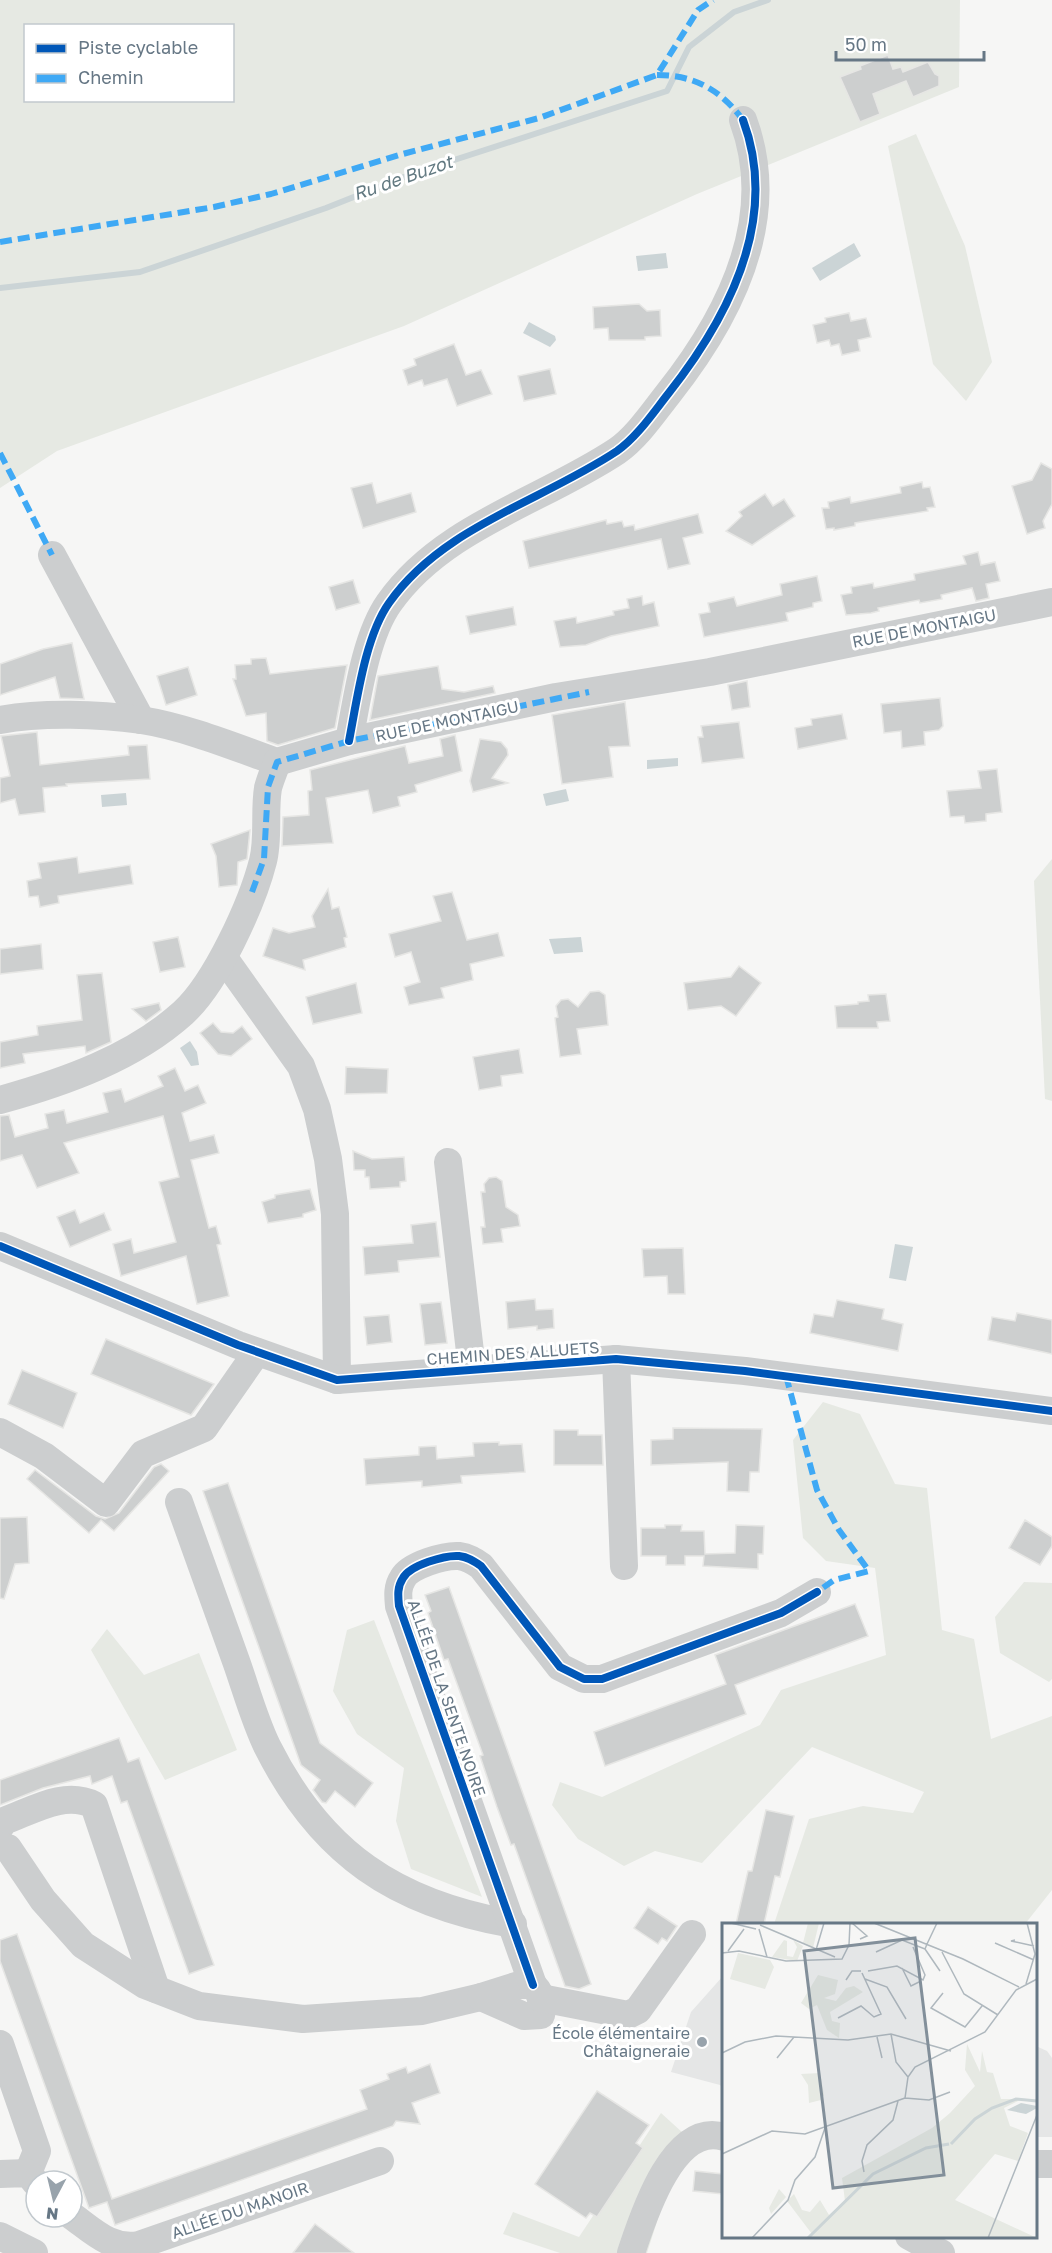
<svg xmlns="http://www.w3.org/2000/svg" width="1052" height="2253" font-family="'Golos Text',sans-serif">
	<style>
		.built { fill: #e5e6e6 }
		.green { fill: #e6e9e3; fill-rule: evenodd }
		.water { fill: #cbd4d6 }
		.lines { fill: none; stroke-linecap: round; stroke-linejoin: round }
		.stream { stroke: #cbd4d6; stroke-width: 6 }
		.building { fill: #cdcfcf; stroke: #e6e6e4; stroke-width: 1.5 }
		.minor { stroke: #cccecf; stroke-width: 28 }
		.quiet { stroke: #3fa9f5; stroke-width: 6; stroke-dasharray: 12 6; stroke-linecap: butt }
		.cycleway-casing { stroke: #fff; stroke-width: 11 }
		.cycleway { stroke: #0057b8; stroke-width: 8 }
		.poi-dot { fill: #98a3ac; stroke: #fff; stroke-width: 2 }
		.labels { text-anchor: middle; stroke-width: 6; stroke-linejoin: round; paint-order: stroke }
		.street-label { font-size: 16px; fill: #667785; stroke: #fff }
		.poi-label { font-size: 16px; fill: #667785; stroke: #fff; text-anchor: end }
		.water-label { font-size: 18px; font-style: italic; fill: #627981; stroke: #fff }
		.inset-river { fill: none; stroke: #cbd4d6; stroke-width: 3 }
		.inset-road { fill: none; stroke: #afb8be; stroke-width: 1.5 }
		.view { fill: #828f9a; fill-opacity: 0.15; stroke: #828f9a; stroke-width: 3 }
		.inset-edge { fill: none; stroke: #667785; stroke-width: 3 }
	</style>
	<rect width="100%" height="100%" fill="#f6f6f5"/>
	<g class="built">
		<polygon points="723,1976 723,2088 720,2085 671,2072 691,2012"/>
		<polygon points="1036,2046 1047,2051 1052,2058 1052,2137 1036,2137"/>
	</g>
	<g class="green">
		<path d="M0 0H960L959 87 697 194 404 326 57 451 0 488ZM26 26H232V100H26Z"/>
		<polygon points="916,134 965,246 992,362 966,401 933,364 888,146"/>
		<polygon points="1052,859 1052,1101 1045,1099 1034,881"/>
		<polygon points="823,1402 860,1414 895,1484 927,1488 942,1630 974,1639 991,1739 1052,1716 1052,1890 1025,1924 774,1924 809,1819 863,1806 913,1813 924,1792 812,1747 702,1863 655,1851 624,1866 578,1839 552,1805 560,1782 602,1797 760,1725 781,1690 886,1655 875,1568 826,1561 803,1538 793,1440"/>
		<polygon points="1024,1582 1052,1583 1052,1679 1049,1682 1000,1653 995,1617"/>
		<polygon points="374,1620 482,1897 411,1869 396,1821 404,1768 357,1734 333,1691 347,1630"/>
		<polygon points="107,1629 144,1675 199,1653 237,1750 165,1780 91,1650"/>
		<polygon points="661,2113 694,2143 672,2174 647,2253 560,2253 503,2234 513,2212 579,2237"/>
	</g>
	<g class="water">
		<polygon points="854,243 861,256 820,281 812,268"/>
		<polygon points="666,253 668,268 638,271 636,256"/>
		<polygon points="529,322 555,336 556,340 550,347 523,333"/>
		<polygon points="678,758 678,766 647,769 647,760"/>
		<polygon points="566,789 569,801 546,806 543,794"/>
		<polygon points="126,793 127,805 102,807 101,795"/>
		<polygon points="581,937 583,952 554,954 549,939"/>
		<polygon points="190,1041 197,1052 199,1065 191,1066 180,1048"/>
		<polygon points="895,1244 913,1247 906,1281 889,1278"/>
	</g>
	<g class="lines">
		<polyline class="stream" points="0,288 140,272 326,208 414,173 667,91 689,47 734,12 768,0"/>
	</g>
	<g class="building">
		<polygon points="888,55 893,69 901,67 903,72 928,62 935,74 939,76 939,86 913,97 906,81 873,94 880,114 860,122 840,77 861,69 860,66"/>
		<polygon points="639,304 647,311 660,310 661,336 645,337 645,340 609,340 608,328 594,329 593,307"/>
		<polygon points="849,313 851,321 866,318 871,337 858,340 860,351 842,355 839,344 831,346 829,340 817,343 813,325 826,322 825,318"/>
		<polygon points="454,344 466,375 481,370 492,394 457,406 447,379 424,386 422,380 408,385 403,370 416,365 414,359"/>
		<polygon points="550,369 556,394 524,401 518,376"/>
		<polygon points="1041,463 1052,469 1052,504 1043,521 1045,528 1027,534 1012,486 1032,480"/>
		<polygon points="922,482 923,488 930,487 935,507 927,508 928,511 855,523 855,526 834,530 834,528 826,529 822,508 829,508 828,502 850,497 851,503 901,493 900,487"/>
		<polygon points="372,483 377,503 411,493 416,512 363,528 351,488"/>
		<polygon points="765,494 773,506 784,499 795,516 752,545 726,531 742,516 739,512"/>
		<polygon points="698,514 703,533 683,538 690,564 668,569 661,539 529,568 523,541 606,520 607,524 622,521 624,527 634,525 635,530"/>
		<polygon points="978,552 981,565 995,562 1000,581 986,584 989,598 976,601 972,588 941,595 942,599 920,603 919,600 878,608 879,611 871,613 846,615 841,595 852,593 851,587 873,583 874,588 915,580 914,574 966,564 963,556"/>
		<polygon points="817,576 822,601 813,603 813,607 786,613 788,621 704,637 699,614 710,612 708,603 734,597 737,606 782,595 780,584"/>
		<polygon points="353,580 360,603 336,610 329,587"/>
		<polygon points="642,596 643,605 654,602 659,626 611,636 586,645 560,647 554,621 576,617 577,623 614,615 613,611 629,608 627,599"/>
		<polygon points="513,607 516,625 470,634 466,616"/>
		<polygon points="72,643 84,699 60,698 55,677 0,695 0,664 43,649"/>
		<polygon points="266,658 270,674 347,665 335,728 278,745 267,741 266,713 246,716 233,679 236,679 235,665 251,664 251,659"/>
		<polygon points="438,666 442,689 464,692 493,686 495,693 370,720 378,676"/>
		<polygon points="188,667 197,695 166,705 157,676"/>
		<polygon points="747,681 750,707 732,710 728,685"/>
		<polygon points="940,698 943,726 939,730 924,732 925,745 902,748 901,731 884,733 881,704"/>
		<polygon points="625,702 630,746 609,747 613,777 562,784 552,715"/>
		<polygon points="842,714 847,739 798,749 795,728 812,725 811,719"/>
		<polygon points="739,722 744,758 702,763 698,737 703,737 701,726"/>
		<polygon points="37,732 40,765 129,755 128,746 147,745 150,779 66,784 67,786 43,788 45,812 19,815 15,799 0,803 0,778 10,776 1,736"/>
		<polygon points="455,735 462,771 415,785 417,792 398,797 400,806 373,813 368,790 326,798 333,843 282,846 283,817 309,815 308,791 312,790 310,770 405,746 409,763 443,756 440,739"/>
		<polygon points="480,739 501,742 507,749 508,755 492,778 508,783 473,792 470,781"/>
		<polygon points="997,769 1002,812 986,814 986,821 965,823 964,816 950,817 947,791 981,788 978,771"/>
		<polygon points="250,830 247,859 238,862 237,885 219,887 216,856 211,844"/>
		<polygon points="77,857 79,873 130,865 133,884 58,896 59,903 40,907 38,896 29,897 27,881 41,878 38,863"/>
		<polygon points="328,889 332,909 339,907 347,937 344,938 346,947 303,960 305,970 263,956 273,928 289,933 315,927 312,916"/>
		<polygon points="452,892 467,940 498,933 504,956 470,964 473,980 441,988 444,998 409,1005 404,987 420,982 411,952 395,957 389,934 441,921 433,896"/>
		<polygon points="178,937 185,967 160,972 153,942"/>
		<polygon points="41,944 43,969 0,974 0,949"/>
		<polygon points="739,966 761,983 736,1016 721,1006 688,1010 684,983 731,977"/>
		<polygon points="102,973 111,1042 86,1053 85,1046 23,1054 25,1063 0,1068 0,1042 38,1035 37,1026 82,1020 77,975"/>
		<polygon points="356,983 362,1013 313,1024 306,997"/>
		<polygon points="599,991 605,995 608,1025 577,1029 581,1054 560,1057 555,1018 558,1017 556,1006 561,1000 568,999 578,1007 590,992"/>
		<polygon points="886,994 890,1021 877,1022 878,1028 837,1028 835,1006 858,1004 858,1002 869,1001 868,995"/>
		<polygon points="159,1003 161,1010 146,1021 132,1009"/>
		<polygon points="213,1023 221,1032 233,1033 242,1026 252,1039 231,1056 218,1054 200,1033"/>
		<polygon points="519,1049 523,1073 501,1076 502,1086 479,1090 473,1057"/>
		<polygon points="346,1067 388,1069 387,1093 345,1094"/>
		<polygon points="175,1068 185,1091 198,1085 206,1103 182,1113 190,1141 214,1135 219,1153 191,1160 209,1228 216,1226 221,1244 217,1245 229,1296 197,1304 186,1256 121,1276 113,1244 131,1239 134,1253 176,1242 159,1182 179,1177 163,1116 64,1143 79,1173 37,1188 22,1155 0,1161 0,1116 9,1115 15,1137 48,1128 45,1114 64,1110 67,1123 108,1112 103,1093 121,1089 125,1102 163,1086 158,1076"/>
		<polygon points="353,1151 372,1159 404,1157 406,1181 400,1182 400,1187 370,1189 369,1177 365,1177 365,1170 354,1170"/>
		<polygon points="496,1177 502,1181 506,1207 518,1215 520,1226 501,1229 503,1242 483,1244 481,1227 485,1227 481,1192 485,1192 484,1184 489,1178"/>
		<polygon points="310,1189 316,1210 303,1214 303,1217 268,1223 262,1202 275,1198 275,1195"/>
		<polygon points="75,1210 80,1223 104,1213 111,1230 70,1247 57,1217"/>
		<polygon points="436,1222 440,1257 398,1261 399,1272 365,1275 363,1247 413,1243 411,1225"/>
		<polygon points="683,1248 685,1294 668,1294 667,1276 644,1277 642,1249"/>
		<polygon points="535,1299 536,1310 553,1309 554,1328 537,1330 537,1326 508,1329 506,1302"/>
		<polygon points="837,1300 884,1309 882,1319 903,1324 898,1351 810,1333 814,1314 833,1317"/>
		<polygon points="441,1302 447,1343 425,1345 420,1304"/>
		<polygon points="1017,1313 1052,1320 1052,1354 988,1340 992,1317 1015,1321"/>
		<polygon points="389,1315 392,1342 367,1345 364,1317"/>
		<polygon points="106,1339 214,1384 191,1415 91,1374"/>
		<polygon points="22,1370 77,1393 63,1428 8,1404"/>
		<polygon points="673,1428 762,1429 759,1472 750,1472 749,1492 727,1491 728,1462 651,1465 651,1440 673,1439"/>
		<polygon points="554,1430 578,1430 578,1435 602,1435 603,1465 554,1465"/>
		<polygon points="499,1442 499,1445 522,1444 525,1472 461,1476 462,1483 422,1487 422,1481 366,1485 364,1459 419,1455 419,1447 436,1446 437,1459 474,1456 473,1443"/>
		<polygon points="161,1464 169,1471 114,1531 101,1520 89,1533 27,1479 35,1470 96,1516 105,1519 119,1513 154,1467"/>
		<polygon points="228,1483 320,1743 373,1783 355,1807 335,1791 326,1803 322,1802 313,1790 320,1780 301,1765 203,1491"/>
		<polygon points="27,1517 29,1563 15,1564 4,1599 0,1598 0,1518"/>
		<polygon points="1025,1520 1052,1537 1052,1546 1040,1565 1009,1548"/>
		<polygon points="665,1525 682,1525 681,1531 704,1531 705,1554 735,1553 736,1525 764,1526 763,1554 758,1554 758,1569 703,1566 704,1556 685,1556 685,1565 666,1565 666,1556 641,1556 641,1528 665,1528"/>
		<polygon points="449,1587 591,1984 579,1989 565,1986 514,1844 511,1845 497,1807 480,1756 483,1755 448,1659 444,1660 428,1613 431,1611 425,1595"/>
		<polygon points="855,1604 868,1636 735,1685 746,1714 605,1766 594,1732 726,1684 715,1655"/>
		<polygon points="119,1738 128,1762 139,1758 214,1965 189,1974 127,1801 121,1803 112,1776 92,1784 90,1776 43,1788 0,1805 0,1780"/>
		<polygon points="766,1810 794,1816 780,1877 775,1876 764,1924 736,1924 748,1871 752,1871"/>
		<polygon points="648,1907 677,1926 667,1941 662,1938 658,1944 634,1928"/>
		<polygon points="17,1934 112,2199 367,2109 360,2090 389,2079 387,2074 406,2067 408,2073 430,2064 440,2093 412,2103 420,2124 396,2121 393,2126 115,2225 107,2202 89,2208 0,1961 0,1940"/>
		<polygon points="597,2091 649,2125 636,2143 643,2148 597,2217 590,2213 586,2218 535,2184"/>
		<polygon points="695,2171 723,2174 723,2194 693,2191"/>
		<polygon points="315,2224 354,2253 293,2253"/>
	</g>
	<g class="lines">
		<g class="minor">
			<polyline points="52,555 141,720"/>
			<path d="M0 720C42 712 99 714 141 720 186 727 235 747 277 762"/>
			<path d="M349 741C357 700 365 637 389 603 442 527 542 501 617 451 637 437 653 413 668 394 729 317 780 219 743 120"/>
			<polyline points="277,762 349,741 556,697 710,672 1052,602"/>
			<polyline points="224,958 301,1066 317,1109 328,1159 335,1214 337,1380"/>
			<path d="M0 1100C65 1082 133 1058 183 1013 216 983 252 904 263 861 269 838 264 812 268 788 270 780 274 771 277 762"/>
			<polyline points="448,1162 472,1369"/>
			<polyline points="0,1246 238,1345 337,1380 616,1359 745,1371 1052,1411"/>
			<polyline points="616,1359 624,1566"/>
			<polyline points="0,1432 44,1456 106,1503 143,1454 204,1428 257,1352"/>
			<path d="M179 1502C198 1555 217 1608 236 1661 246 1689 254 1719 267 1746 321 1854 396 1904 513 1924"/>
			<path d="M0 1827 4 1821C32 1811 64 1790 94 1805L156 1989"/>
			<polyline points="0,1846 8,1848 43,1900 83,1945 145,1985 199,2006 303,2019 422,2011 481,1997"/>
			<path d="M519 1985H533C541 1993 544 2003 541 2015L524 2016 481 1997Z"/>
			<path d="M533 1985 399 1606C398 1596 397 1587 403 1578 410 1565 445 1555 459 1556 468 1557 474 1561 481 1566L560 1667 584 1679H602L781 1613 817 1592"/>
			<polyline points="541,1998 628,2015 638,2010 692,1934"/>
			<polyline points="0,2044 37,2151 28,2173"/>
			<polyline points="1036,2164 1052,2164"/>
			<polyline points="0,2174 28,2173 36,2183"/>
			<path d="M72 2216C93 2231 111 2250 139 2245L380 2161"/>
			<polyline points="0,2236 34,2253"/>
			<polyline points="909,2236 941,2253"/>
			<path d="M631 2253C643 2217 673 2121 724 2137"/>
		</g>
		<g class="quiet">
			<path d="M657 75C694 75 721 90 743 120"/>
			<polyline points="0,242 214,207 271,194 399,155 539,118 657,75 698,10 713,0"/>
			<polyline points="0,453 52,555"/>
			<polyline points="252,892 264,859 268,787 277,762 349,741 589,692"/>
			<polyline points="786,1376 817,1490 839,1530 869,1571 834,1580 817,1592"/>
		</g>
		<defs>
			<g id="cycleway">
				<path d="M349 741C357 700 365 637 389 603 442 527 542 501 617 451 637 437 653 413 668 394 729 317 780 219 743 120"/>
				<polyline points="0,1246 238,1345 337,1380 616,1359 745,1371 1052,1411"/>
				<path d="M533 1985 399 1606C398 1596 397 1587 403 1578 410 1565 445 1555 459 1556 468 1557 474 1561 481 1566L560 1667 584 1679H602L781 1613 817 1592"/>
			</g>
		</defs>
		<use href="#cycleway" class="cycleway-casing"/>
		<use href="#cycleway" class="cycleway"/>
	</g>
	<circle class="poi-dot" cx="702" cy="2042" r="6"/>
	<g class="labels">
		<g class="street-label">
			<text transform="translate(924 628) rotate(-11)" y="6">RUE DE MONTAIGU</text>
			<text transform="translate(447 721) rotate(-12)" y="6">RUE DE MONTAIGU</text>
			<text transform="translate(513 1353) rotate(-4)" y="6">CHEMIN DES ALLUETS</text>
			<text transform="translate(447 1698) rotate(71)" y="6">ALLÉE DE LA SENTE NOIRE</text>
			<text transform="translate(240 2210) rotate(-19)" y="6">ALLÉE DU MANOIR</text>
		</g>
		<g class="poi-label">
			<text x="690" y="2039">École élémentaire<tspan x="690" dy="18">Châtaigneraie</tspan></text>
		</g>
		<g class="water-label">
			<text transform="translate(403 178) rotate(-19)" y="6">Ru de Buzot</text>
		</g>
	</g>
	<g transform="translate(722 1923)">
		<rect width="315" height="315" fill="#f6f6f5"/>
		<path d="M86 0H97L91 25 81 20ZM62 17 65 18V33L71 34 75 24 71 17 81 23 75 38 50 34ZM16 30 48 37 52 44 43 66 8 56ZM96 52 116 57 113 71 102 75 114 78 124 65 132 63 141 69 108 89 110 98 118 100 117 115 105 107 95 82 87 86 79 80ZM245 121 258 149 260 128 265 149 271 150 279 176H300L282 185 288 203 306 210 296 238 273 231 233 277 315 315H87L90 311 65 278 72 271 80 287 88 289 98 277 107 292 123 278 120 255 210 205 228 190 253 163 243 147ZM98 150 102 172 99 177 87 180 86 162 79 151ZM57 266 64 274 49 291 47 285Z" fill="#e6e9e3"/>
		<path d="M299 180 315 183V185L304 191 285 187Z" fill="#cbd4d6"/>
		<path class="inset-river" d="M229 221 253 196 270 185 294 176 315 178M86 315 151 251 204 225 227 221"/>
		<path class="inset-road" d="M9 0 34 6M130 0 145 13 138 16M152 0 241 36 297 64M38 2 113 34M37 6 45 34M293 17 289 18 312 23M273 20 312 37M205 21 215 0M203 26 218 48M94 27 102 0M6 28 22 6M154 29 180 17 203 26 205 21M220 29 242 71 276 92M0 30 17 28 64 38 120 36 127 22 128 0M180 45 189 63 199 58M146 48 175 43 201 57 203 52 191 24M143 56 165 64 184 96M124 57 130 48H139M304 61 313 31 305 0M221 70 209 85 243 104 260 83M116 95 139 83 152 94 159 91 140 50M169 111 174 139 186 154M155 114 160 135M0 130 23 119 54 113 126 117 169 111 229 128M55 135 72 114M183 175 186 154 193 144 263 109 294 67 315 56M183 175 207 177 228 169M0 231 50 208 83 211 183 175M142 249 140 238 145 222 171 197 176 178M30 315 66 277 73 257 93 234 104 202M266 315 315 192"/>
		<path class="view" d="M193 15 222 252 111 265 82 28Z"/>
		<rect width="315" height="315" class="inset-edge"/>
	</g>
	<rect x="24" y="24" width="210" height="78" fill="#ffffff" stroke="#c2c9ce" stroke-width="1.5"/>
	<rect x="36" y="44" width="30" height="9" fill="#0057b8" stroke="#c2c9ce" stroke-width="1.5"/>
	<text x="78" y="54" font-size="18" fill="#667785">Piste cyclable</text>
	<rect x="36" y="74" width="30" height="9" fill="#3fa9f5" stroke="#c2c9ce" stroke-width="1.5"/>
	<text x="78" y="84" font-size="18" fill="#667785">Chemin</text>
	<g transform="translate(54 2199) rotate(187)"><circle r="28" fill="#ffffff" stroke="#c2c9ce" stroke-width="1.5"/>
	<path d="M0-4.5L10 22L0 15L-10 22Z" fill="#98a3ac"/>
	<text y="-9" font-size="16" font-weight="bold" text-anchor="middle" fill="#667785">N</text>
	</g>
	<path d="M836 51v9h148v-9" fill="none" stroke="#667785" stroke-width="3"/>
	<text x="845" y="51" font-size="18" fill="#667785" stroke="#ffffff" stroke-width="4.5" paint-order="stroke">50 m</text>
</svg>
